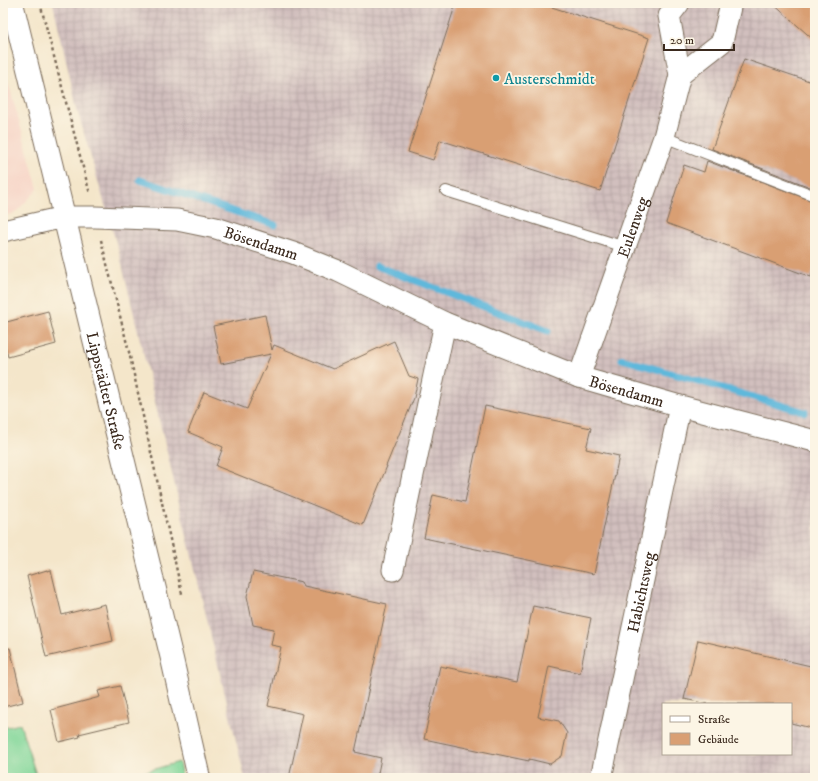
<svg xmlns="http://www.w3.org/2000/svg" width="818" height="781" font-family="'IM FELL DW Pica',serif">
	<style>
		.built { fill: #f6d2c4 }
		.industrial { fill: url(#industrial-grid); fill-rule: evenodd }
		.green { fill: #82d79a; stroke: #5e805c }
		.lines { fill: none; stroke-linecap: round; stroke-linejoin: round }
		.stream { stroke: #5eb8db; stroke-width: 7 }
		.building { fill: #d99f73 }
		.lane-casing { stroke: #7c6c5a; stroke-width: 12 }
		.street-casing { stroke: #7c6c5a; stroke-width: 23 }
		.secondary-casing { stroke: #7c6c5a; stroke-width: 24 }
		.path { stroke: #7c6c5a; stroke-width: 2.5; stroke-dasharray: 3 3; stroke-linecap: butt }
		.lane { stroke: #fff; stroke-width: 10 }
		.street { stroke: #fff; stroke-width: 21 }
		.secondary { stroke: #fff; stroke-width: 22 }
		.culture-dot { fill: #0f9aa8; stroke: #fcf5e5; stroke-width: 1.5 }
		.labels { text-anchor: middle; stroke-width: 3.5; stroke-linejoin: round; paint-order: stroke }
		.culture-label { font-size: 16px; fill: #0d838f; stroke: #fcf5e5; text-anchor: start }
		.street-label { font-size: 16px; fill: #3b2a1e; stroke: #fcf5e5 }
	</style>
	<defs>
		<pattern id="industrial-grid" width="8" height="8" patternUnits="userSpaceOnUse"><rect width="8" height="8" fill="#d1bfbe"/><path d="M0 4h8M4 0v8" fill="none" stroke="#b4a4a3"/></pattern>
	</defs>
	<rect width="100%" height="100%" fill="#fcf5e5"/>
	<filter id="ink" filterUnits="userSpaceOnUse"><feTurbulence type="fractalNoise" baseFrequency=".025" numOctaves="2"/><feDisplacementMap in="SourceGraphic" scale="8" xChannelSelector="R" yChannelSelector="G"/><feConvolveMatrix kernelMatrix="1 2 1 2 8 2 1 2 1" color-interpolation-filters="sRGB"/></filter>
	<filter id="wash" filterUnits="userSpaceOnUse"><feTurbulence type="fractalNoise" baseFrequency=".012" numOctaves="4" result="noise"/><feDisplacementMap in="SourceGraphic" scale="16" xChannelSelector="R" yChannelSelector="G"/><feGaussianBlur stdDeviation="0.9" result="paint"/><feColorMatrix in="noise" values="0 0 0 0 0 0 0 0 0 0 0 0 0 0 0 0 0 1.4 0 .05"/><feComposite in="paint" operator="in"/></filter>
	<g filter="url(#wash)">
		<rect width="100%" height="100%" fill="#f4e6ca"/>
		<polygon class="built" points="3,64 38,189 15,213 3,216"/>
		<path class="industrial" d="M53 3H815V778H245L120 256 78 113ZM663 704H791V754H663Z"/>
		<g class="green">
			<polygon points="20,724 37,778 3,778 3,728"/>
			<polygon points="179,762 182,778 123,778"/>
		</g>
		<g class="lines">
			<g class="stream">
				<polyline points="140,180 275,225"/>
				<polyline points="377,266 548,331"/>
				<polyline points="622,359 805,412"/>
			</g>
		</g>
		<g id="blocks">
			<g class="building">
				<polygon points="456,3 539,3 649,38 600,191 440,140 433,160 408,152"/>
				<polygon points="772,3 815,3 815,41"/>
				<polygon points="744,59 815,83 815,189 712,149"/>
				<polygon points="707,161 815,202 815,265 811,277 666,223 684,165 704,172"/>
				<polygon points="48,311 56,344 8,357 3,337 3,323"/>
				<polygon points="265,315 272,350 274,345 333,369 394,341 409,376 418,379 414,398 386,466 387,466 363,525 216,466 223,447 188,432 204,392 247,409 271,354 221,364 213,326"/>
				<polygon points="485,406 591,428 586,449 619,456 594,574 424,538 433,495 465,502"/>
				<polygon points="47,570 47,571 51,570 62,615 105,604 113,641 46,657 27,576"/>
				<polygon points="253,572 302,582 304,586 387,604 355,752 381,758 377,778 289,778 303,714 268,706 281,647 271,645 274,629 253,625 247,596"/>
				<polygon points="533,606 591,618 580,673 549,666 538,717 559,721 567,733 562,756 550,764 529,759 529,761 424,739 440,666 517,682"/>
				<polygon points="698,640 815,667 815,729 791,723 791,704 708,704 684,699"/>
				<polygon points="10,648 23,702 3,707 3,649"/>
				<polygon points="120,686 129,722 79,734 80,737 59,742 51,710 100,697 98,691"/>
			</g>
		</g>
	</g>
	<g filter="url(#ink)">
		<use href="#blocks" fill-opacity="0" stroke="#7c6c5a" stroke-width="1"/>
		<g class="lines">
			<defs>
				<g id="lane">
					<polyline points="664,137 815,196"/>
					<polyline points="446,191 625,247"/>
				</g>
				<g id="street">
					<polyline points="680,75 722,42 731,3"/>
					<path id="s1" d="M3 231 64 217H95L177 220 216 228 293 253 338 271 445 323 579 377 680 406 815 441"/>
					<path id="s2" d="M579 377 664 137 680 75 669 16 679 3"/>
					<polyline points="393,570 445,323"/>
					<path id="s3" d="M601 778 680 406"/>
				</g>
				<g id="secondary">
					<path id="s4" d="M12 3 172 659 199 778"/>
				</g>
			</defs>
			<use href="#lane" class="lane-casing"/>
			<use href="#street" class="street-casing"/>
			<use href="#secondary" class="secondary-casing"/>
			<g class="path">
				<polyline points="40,3 90,194"/>
				<polyline points="101,240 129,352 182,594"/>
			</g>
			<use href="#lane" class="lane"/>
			<use href="#street" class="street"/>
			<use href="#secondary" class="secondary"/>
		</g>
	</g>
	<circle class="culture-dot" cx="496" cy="78" r="4"/>
	<g class="labels">
		<g class="culture-label">
			<text x="504" y="84">Austerschmidt</text>
		</g>
		<g class="street-label">
			<text dy="6" stroke="none"><textPath href="#s2" startOffset="159">Eulenweg</textPath></text>
			<text dy="6" stroke="none"><textPath href="#s1" startOffset="263">Bösendamm</textPath></text>
			<text dy="6" stroke="none"><textPath href="#s4" startOffset="399">Lippstädter Straße</textPath></text>
			<text dy="6" stroke="none"><textPath href="#s1" startOffset="658">Bösendamm</textPath></text>
			<text dy="6" stroke="none"><textPath href="#s3" startOffset="190">Habichtsweg</textPath></text>
		</g>
	</g>
	<rect width="818" height="781" fill="none" stroke="#fcf5e5" stroke-width="16"/>
	<rect x="662" y="703" width="130" height="52" fill="#fcf5e5" stroke="#afa495"/>
	<rect x="670" y="716" width="20" height="6" fill="#ffffff" stroke="#afa495"/>
	<text x="698" y="723" font-size="12" fill="#3b2a1e">Straße</text>
	<rect x="670" y="733" width="20" height="12" fill="#d99f73" stroke="#afa495"/>
	<text x="698" y="743" font-size="12" fill="#3b2a1e">Gebäude</text>
	<path d="M664 44v6h70v-6" fill="none" stroke="#3b2a1e" stroke-width="2"/>
	<text x="670" y="44" font-size="12" fill="#3b2a1e" stroke="#fcf5e5" stroke-width="3" paint-order="stroke">20 m</text>
</svg>
